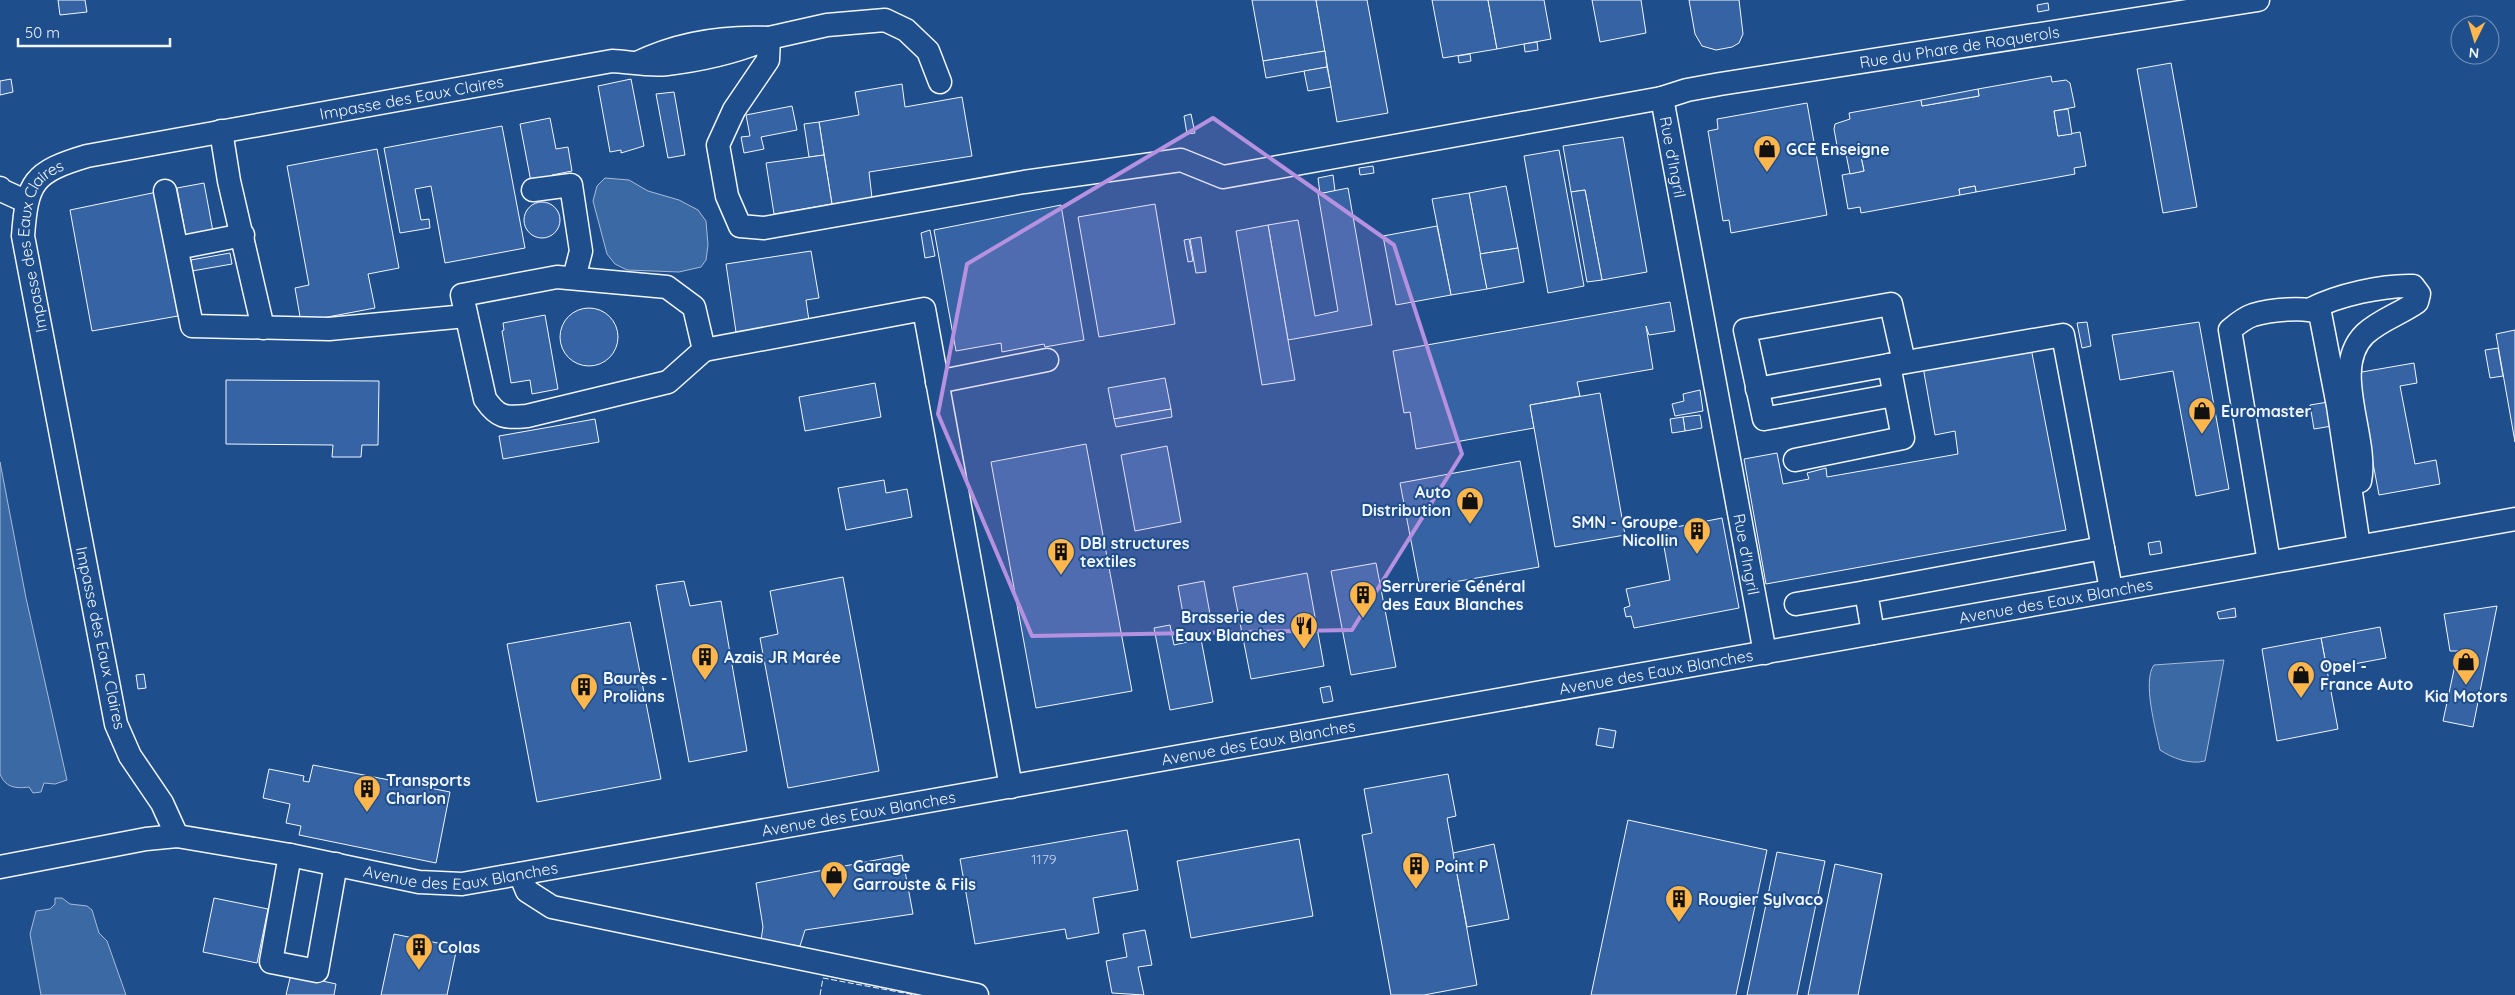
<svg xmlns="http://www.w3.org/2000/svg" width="2515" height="995" font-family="Quicksand,sans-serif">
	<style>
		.water { fill: #3b69a3; stroke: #a8bbd7 }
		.building { fill: #3563a3; stroke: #f2f6ff }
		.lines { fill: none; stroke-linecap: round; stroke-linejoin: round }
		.minor-casing { stroke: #f2f6ff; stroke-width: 25 }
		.minor { stroke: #1f4e8c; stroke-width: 22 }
		.fence { stroke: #f2f6ff; stroke-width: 1; stroke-dasharray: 6 2.5; stroke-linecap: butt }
		.marked { fill: #b691df; fill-opacity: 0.2; stroke: #b691df; stroke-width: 4; stroke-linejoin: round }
		.labels { text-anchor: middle; stroke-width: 4; stroke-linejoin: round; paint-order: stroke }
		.number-label { font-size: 14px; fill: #c3d1e8 }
		.street-label { font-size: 16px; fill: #f2f6ff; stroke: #1f4e8c }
		.poi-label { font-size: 16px; font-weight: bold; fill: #f2f6ff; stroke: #1f4e8c; text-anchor: start }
	</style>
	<rect width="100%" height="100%" fill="#1f4e8c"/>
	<g class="water">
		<polygon points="605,178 629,180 648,191 679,200 698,210 706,221 708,245 706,260 701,267 679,272 627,270 615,264 607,254 593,201 597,186"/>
		<path d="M0 462 26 598 67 780 55 784 44 783 41 792 33 793 29 787C15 789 5 787 0 774Z"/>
		<path d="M2224 660 2205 761C2190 765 2172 758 2160 750 2156 730 2142 681 2154 665Z"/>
		<polygon points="55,898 62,898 70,904 87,906 92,910 99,933 107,941 126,995 41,995 30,934 36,911 50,909 55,904"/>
	</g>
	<g class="building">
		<polygon points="58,0 85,0 87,12 60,15"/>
		<polygon points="1252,0 1316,0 1325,51 1263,61"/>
		<polygon points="1316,0 1367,0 1388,113 1337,122"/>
		<polygon points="1432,0 1488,0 1497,49 1443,58"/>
		<polygon points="1488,0 1544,0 1551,39 1497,49"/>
		<polygon points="1592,0 1641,0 1646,33 1600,42"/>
		<polygon points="1689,0 1739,0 1743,34 1739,43 1732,47 1716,50 1702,46 1695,34"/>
		<polygon points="2048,3 2049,10 2038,12 2037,5"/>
		<polygon points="1537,42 1538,50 1525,52 1524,44"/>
		<polygon points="1325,51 1327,67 1266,78 1263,61"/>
		<polygon points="1470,54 1471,61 1459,63 1458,56"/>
		<polygon points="2171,63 2197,207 2163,213 2137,69"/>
		<polygon points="1327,67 1331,87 1308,91 1304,71"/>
		<polygon points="2051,76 2052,82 2066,80 2070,83 2075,107 2054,111 2058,136 2080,132 2086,166 2074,168 2075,174 1976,192 1975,186 1959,189 1960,195 1861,213 1860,207 1848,209 1842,175 1864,171 1859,147 1838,151 1834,129 1835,124 1850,119 1849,113 1921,100 1922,106 1979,96 1978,89"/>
		<polygon points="11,79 13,92 0,95 0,81"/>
		<polygon points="631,79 644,146 621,153 621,150 610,152 598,86"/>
		<polygon points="902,84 905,107 962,97 972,156 869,172 872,198 832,204 819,122 859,115 855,92"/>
		<polygon points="1978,89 1979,96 1922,106 1921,100"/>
		<polygon points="674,92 685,155 668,158 656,94"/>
		<polygon points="1807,103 1827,215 1731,233 1729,220 1723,221 1708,131 1718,129 1717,119"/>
		<polygon points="792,106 797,130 761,137 764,149 744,153 741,137 750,136 746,115"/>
		<polygon points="2068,109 2072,134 2058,136 2054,111"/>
		<polygon points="1191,114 1195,133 1187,134 1184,116"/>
		<polygon points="550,118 556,149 568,147 572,171 552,175 553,178 531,182 520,124"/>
		<polygon points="819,122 824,155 809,157 804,124"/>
		<polygon points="502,126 525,248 445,263 431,186 415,189 421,220 429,219 430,228 400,233 384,148"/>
		<polygon points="1623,137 1647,272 1602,280 1585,190 1571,192 1563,146"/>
		<polygon points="1859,147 1864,171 1850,174 1845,149"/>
		<polygon points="377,149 399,268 368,274 375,308 301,322 295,288 309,285 287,166"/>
		<polygon points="1559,150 1584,286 1548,293 1524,156"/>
		<polygon points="824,155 832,204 774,214 766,163"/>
		<polygon points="1373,166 1374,173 1360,175 1359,168"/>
		<polygon points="1333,175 1335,191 1320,194 1318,178"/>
		<polygon points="204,183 214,237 187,242 177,188"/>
		<polygon points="1506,186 1518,248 1480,254 1469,193"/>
		<polygon points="1975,186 1976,192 1960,195 1959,189"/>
		<polygon points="1348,188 1372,325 1288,340 1268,225 1298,220 1315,316 1338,311 1318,194"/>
		<polygon points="1585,190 1602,280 1587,282 1571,192"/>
		<polygon points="157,192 178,316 92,331 70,210"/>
		<polygon points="1469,193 1487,289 1451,295 1432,199"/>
		<circle cx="542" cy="220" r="18"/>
		<polygon points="1155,204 1175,324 1099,337 1078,217"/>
		<polygon points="1061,205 1084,340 1045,347 1044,344 1002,352 1001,343 956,351 934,230"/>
		<polygon points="1268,225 1295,380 1262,385 1236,231"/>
		<polygon points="1437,226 1451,295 1396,305 1383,236"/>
		<polygon points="930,230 935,256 925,258 921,233"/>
		<polygon points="1201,237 1206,272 1196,273 1190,239"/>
		<polygon points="1189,239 1193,261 1188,262 1184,240"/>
		<polygon points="1518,248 1524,282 1487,289 1480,254"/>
		<polygon points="811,251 819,298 806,300 809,321 736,332 726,264"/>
		<polygon points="230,253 232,264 192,271 191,260"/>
		<polygon points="1670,302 1675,331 1649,335 1646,326 1653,369 1577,382 1580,396 1530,405 1534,428 1416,449 1410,412 1404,413 1393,351"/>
		<circle cx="589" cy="337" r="29"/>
		<polygon points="545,315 558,389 532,394 530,380 511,383 502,331 504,330 503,323"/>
		<polygon points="2087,322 2091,346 2082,348 2077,323"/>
		<polygon points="2199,322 2229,489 2196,496 2173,371 2120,380 2112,335"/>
		<polygon points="2515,330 2515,442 2496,334"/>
		<polygon points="2031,348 2066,530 1766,584 1744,459 1777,453 1783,484 1809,479 1807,473 1826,468 1827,477 1958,454 1955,431 1935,435 1923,367"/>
		<polygon points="2498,348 2503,376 2490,378 2485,350"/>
		<polygon points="2414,363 2417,383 2400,386 2415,464 2436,460 2440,484 2379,495 2356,373"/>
		<polygon points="1165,378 1171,409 1114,419 1108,388"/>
		<polygon points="226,380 379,381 378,445 362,445 361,457 332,457 333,445 226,444"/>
		<polygon points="875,383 881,417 805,431 799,397"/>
		<polygon points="1700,390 1703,411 1675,416 1672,404 1684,401 1683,394"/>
		<polygon points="1600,393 1625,535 1555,547 1530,405"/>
		<polygon points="2328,402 2332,426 2314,429 2310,405"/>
		<polygon points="1171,409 1172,417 1116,427 1114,419"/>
		<polygon points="1700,415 1702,428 1685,431 1683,417"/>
		<polygon points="1683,417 1685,431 1672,433 1670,419"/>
		<polygon points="595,419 599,442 503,459 499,436"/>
		<polygon points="1086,444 1132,691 1036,708 991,462"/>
		<polygon points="1167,446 1181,522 1135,531 1121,455"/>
		<polygon points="1520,461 1539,567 1420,588 1400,483"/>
		<polygon points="884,480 886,493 907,489 912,517 846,530 838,488"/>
		<polygon points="1722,518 1739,608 1634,628 1631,616 1626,617 1624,608 1630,606 1626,589 1670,580 1661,530"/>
		<polygon points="2160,541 2162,553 2150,555 2148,543"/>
		<polygon points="1376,563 1396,667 1351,675 1331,571"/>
		<polygon points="1307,573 1324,666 1251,679 1233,587"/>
		<polygon points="843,577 879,771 788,788 760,638 778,634 770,591"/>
		<polygon points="684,581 690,606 721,601 747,751 689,762 656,585"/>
		<polygon points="1204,581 1210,614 1184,619 1178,586"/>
		<polygon points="2497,606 2473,727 2443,721 2458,651 2450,651 2444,614"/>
		<polygon points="2235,608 2236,617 2219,619 2217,612"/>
		<polygon points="630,622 661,779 537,802 507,644"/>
		<polygon points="1170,625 1174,645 1201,639 1213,702 1170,710 1154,628"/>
		<polygon points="2380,627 2386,658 2327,669 2321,638"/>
		<polygon points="2321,638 2338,729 2277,741 2262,649"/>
		<polygon points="144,674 146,688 138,689 136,675"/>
		<polygon points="1330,686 1333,701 1323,703 1320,688"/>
		<polygon points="1599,728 1616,731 1613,748 1596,745"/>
		<polygon points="313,765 450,792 436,863 299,835 301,826 286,823 290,804 263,798 269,769 304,776 303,781 309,782"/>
		<polygon points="1448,774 1456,816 1447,818 1477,985 1424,995 1391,995 1362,835 1372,833 1364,789"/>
		<polygon points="1628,820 1767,850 1736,995 1591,995"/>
		<polygon points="1127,830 1138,890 1093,898 1099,933 1067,939 1065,929 975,944 960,859"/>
		<polygon points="1299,839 1313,916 1191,938 1177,861"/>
		<polygon points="1494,844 1509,919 1467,927 1453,853"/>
		<polygon points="1777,852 1825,861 1797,995 1747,995"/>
		<polygon points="902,855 913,914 805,930 800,946 761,940 763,927 756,883"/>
		<polygon points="1835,864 1882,874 1858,995 1808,995"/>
		<polygon points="214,898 268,909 257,963 203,952"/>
		<polygon points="1145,930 1152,965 1138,967 1144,995 1112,993 1106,961 1127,957 1123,934"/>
		<polygon points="394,934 457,947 447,995 381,995"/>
		<polygon points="291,974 336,984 334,995 286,995"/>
	</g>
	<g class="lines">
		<defs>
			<g id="minor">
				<path id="s1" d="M940 82 928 51 906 30 885 20 827 25 769 38 768 60 734 110 718 145 727 196 740 226 764 228 1024 182 1181 160 1223 177 1662 98 1765 653"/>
				<path id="s2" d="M1662 98 1687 90 1720 84 2258 0"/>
				<polyline points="221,131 229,181 263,328"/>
				<polyline points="0,188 1,190 25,201"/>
				<polyline points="533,190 571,185 581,251 574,278"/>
				<polyline points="165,191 192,326 329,329 466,316"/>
				<polyline points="177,248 243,235"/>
				<path d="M557 277 667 287 694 307 704 350 668 382 527 416C505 418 498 418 485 399L462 295Z"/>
				<path d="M2311 309C2338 295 2383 285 2413 286L2419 294 2417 302C2400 314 2380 320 2365 334 2329 369 2369 437 2360 481"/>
				<polyline points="704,350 924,309 1011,787"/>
				<polyline points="937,382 1047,360"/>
				<polyline points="1757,389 1889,365"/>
				<polyline points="1894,395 1764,419 1745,330 1891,304 1904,362"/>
				<polyline points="1795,460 1903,438 1889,365 2063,335 2103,548"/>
				<path d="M2269 562 2230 330C2237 324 2244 318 2253 315 2270 310 2305 306 2320 313L2338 406 2359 546"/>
				<polyline points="1796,604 1866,592"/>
				<polyline points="1873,633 1866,592 2103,548 2111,589"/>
				<path id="s3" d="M177 836 162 803 130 756 116 724 23 236C27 182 33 172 87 156L612 61C630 62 649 66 667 64 701 60 737 52 769 38 723 36 678 43 637 63"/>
				<polyline points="290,855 271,962 317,971 336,864"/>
				<path id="s4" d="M0 867 146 839 177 836 290 855 419 882 462 884 2515 519"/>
				<polyline points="520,874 527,891 552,907 977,995"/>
			</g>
		</defs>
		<use href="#minor" class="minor-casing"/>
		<use href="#minor" class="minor"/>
		<polyline class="fence" points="820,995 823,978 915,995"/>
	</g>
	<path class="marked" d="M1213 118 1394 245 1462 454 1352 630 1032 636 938 414 967 264Z"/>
	<defs>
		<symbol id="shop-pin" viewBox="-11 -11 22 30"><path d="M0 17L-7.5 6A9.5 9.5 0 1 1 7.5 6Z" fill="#ffb74d" stroke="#1f4e8c"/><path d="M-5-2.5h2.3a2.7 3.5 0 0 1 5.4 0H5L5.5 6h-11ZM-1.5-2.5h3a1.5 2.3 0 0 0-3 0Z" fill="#111"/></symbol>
		<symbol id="building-pin" viewBox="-11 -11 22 30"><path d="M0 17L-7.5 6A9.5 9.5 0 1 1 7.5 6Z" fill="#ffb74d" stroke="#1f4e8c"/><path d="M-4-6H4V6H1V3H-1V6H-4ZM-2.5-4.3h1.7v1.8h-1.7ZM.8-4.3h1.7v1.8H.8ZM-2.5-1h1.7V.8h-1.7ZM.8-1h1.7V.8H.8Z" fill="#111"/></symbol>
		<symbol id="restaurant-pin" viewBox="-11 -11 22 30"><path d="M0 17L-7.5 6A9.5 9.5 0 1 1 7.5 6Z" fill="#ffb74d" stroke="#1f4e8c"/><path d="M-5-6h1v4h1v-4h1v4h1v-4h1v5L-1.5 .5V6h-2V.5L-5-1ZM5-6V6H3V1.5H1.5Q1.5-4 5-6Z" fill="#111"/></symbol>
	</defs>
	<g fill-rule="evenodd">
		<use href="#shop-pin" x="1751" y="133" width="32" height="43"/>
		<use href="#shop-pin" x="2186" y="395" width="32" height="43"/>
		<use href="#shop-pin" x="1454" y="485" width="32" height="43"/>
		<use href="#building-pin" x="1681" y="515" width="32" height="43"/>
		<use href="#building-pin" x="1045" y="536" width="32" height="43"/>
		<use href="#building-pin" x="1347" y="579" width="32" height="43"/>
		<use href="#restaurant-pin" x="1288" y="610" width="32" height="43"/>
		<use href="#building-pin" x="689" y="641" width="32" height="43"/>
		<use href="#shop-pin" x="2450" y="646" width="32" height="43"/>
		<use href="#shop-pin" x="2285" y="659" width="32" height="43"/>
		<use href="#building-pin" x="568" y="671" width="32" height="43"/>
		<use href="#building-pin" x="351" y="773" width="32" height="43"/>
		<use href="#building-pin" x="1400" y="850" width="32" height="43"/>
		<use href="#shop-pin" x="818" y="859" width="32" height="43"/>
		<use href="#building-pin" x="1663" y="883" width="32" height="43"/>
		<use href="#building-pin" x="403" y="931" width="32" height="43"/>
	</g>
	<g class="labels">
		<g class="number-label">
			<text x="1044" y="864">1179</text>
		</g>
		<g class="street-label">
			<text dy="6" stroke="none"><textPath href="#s2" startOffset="302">Rue du Phare de Roquerols</textPath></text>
			<text dy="6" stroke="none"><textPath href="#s3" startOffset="1069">Impasse des Eaux Claires</textPath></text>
			<text dy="6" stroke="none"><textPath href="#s1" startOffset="1408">Rue d'Ingril</textPath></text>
			<text dy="6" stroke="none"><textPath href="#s3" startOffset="620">Impasse des Eaux Claires</textPath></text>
			<text dy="6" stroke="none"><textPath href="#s1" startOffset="1812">Rue d'Ingril</textPath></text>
			<text dy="6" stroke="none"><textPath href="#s4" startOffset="2088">Avenue des Eaux Blanches</textPath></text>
			<text transform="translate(101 638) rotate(78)" y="6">Impasse des Eaux Claires</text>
			<text dy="6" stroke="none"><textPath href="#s4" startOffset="1682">Avenue des Eaux Blanches</textPath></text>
			<text dy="6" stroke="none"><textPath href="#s4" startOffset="1278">Avenue des Eaux Blanches</textPath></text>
			<text dy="6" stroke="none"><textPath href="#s4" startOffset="872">Avenue des Eaux Blanches</textPath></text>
			<text dy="6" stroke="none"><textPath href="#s4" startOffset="468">Avenue des Eaux Blanches</textPath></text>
		</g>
		<g class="poi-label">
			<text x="1786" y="155">GCE Enseigne</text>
			<text x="2221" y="417">Euromaster</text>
			<text x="1451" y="498" text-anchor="end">Auto<tspan x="1451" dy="18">Distribution</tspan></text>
			<text x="1678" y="528" text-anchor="end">SMN - Groupe<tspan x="1678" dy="18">Nicollin</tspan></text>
			<text x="1080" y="549">DBI structures<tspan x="1080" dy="18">textiles</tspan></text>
			<text x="1382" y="592">Serrurerie Général<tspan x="1382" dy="18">des Eaux Blanches</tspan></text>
			<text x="1285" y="623" text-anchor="end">Brasserie des<tspan x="1285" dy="18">Eaux Blanches</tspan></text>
			<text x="724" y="663">Azais JR Marée</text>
			<text x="2320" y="672">Opel -<tspan x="2320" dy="18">France Auto</tspan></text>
			<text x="603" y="684">Baurès -<tspan x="603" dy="18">Prolians</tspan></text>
			<text x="2466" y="702" text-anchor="middle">Kia Motors</text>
			<text x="386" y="786">Transports<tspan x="386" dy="18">Charlon</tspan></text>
			<text x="853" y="872">Garage<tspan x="853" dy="18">Garrouste &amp; Fils</tspan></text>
			<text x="1435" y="872">Point P</text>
			<text x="1698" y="905">Rougier Sylvaco</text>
			<text x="438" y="953">Colas</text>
		</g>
	</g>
	<g transform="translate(2475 40) rotate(185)"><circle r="24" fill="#1f4e8c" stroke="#7391ba"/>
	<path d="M0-4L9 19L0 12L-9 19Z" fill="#ffb74d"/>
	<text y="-8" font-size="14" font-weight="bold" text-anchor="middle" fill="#f2f6ff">N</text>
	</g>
	<path d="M18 38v8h152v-8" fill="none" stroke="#f2f6ff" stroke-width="2.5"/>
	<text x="25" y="38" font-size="15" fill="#f2f6ff" stroke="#1f4e8c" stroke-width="4" paint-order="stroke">50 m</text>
</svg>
